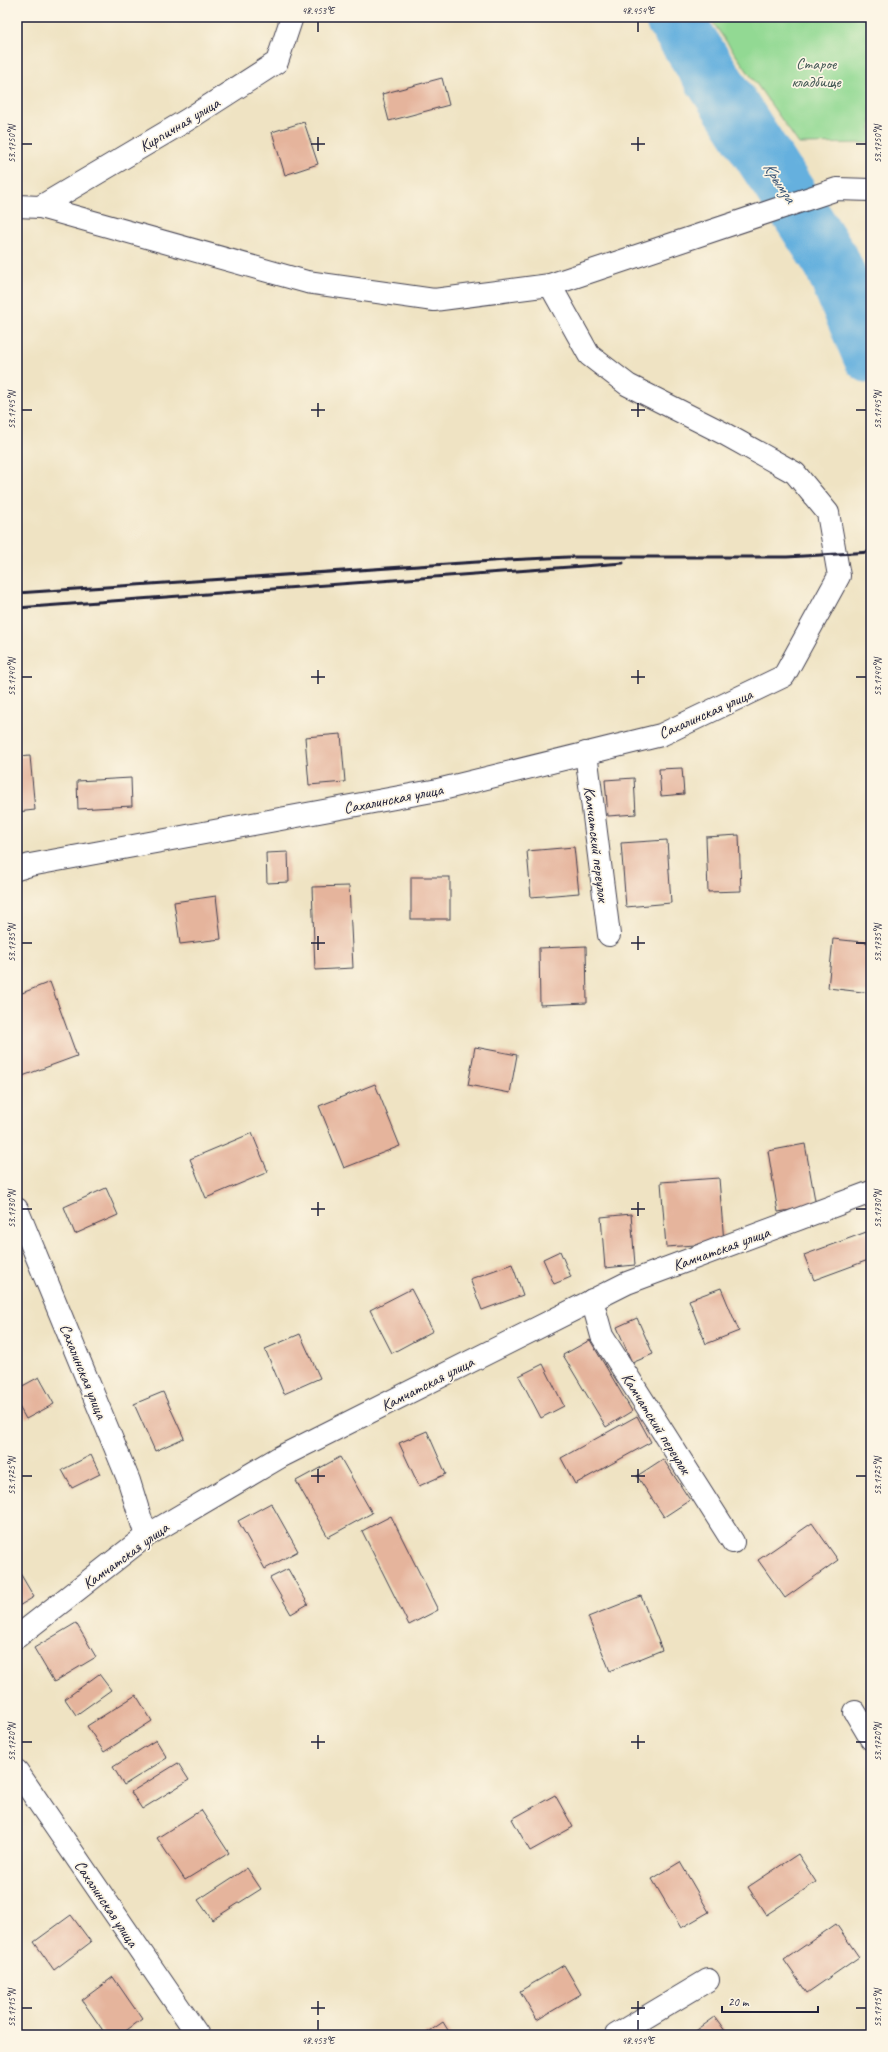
<svg xmlns="http://www.w3.org/2000/svg" width="888" height="2052" font-family="Caveat,sans-serif">
	<style>
		.green { fill: #92d993; stroke: #5a7e67 }
		.lines { fill: none; stroke-linecap: round; stroke-linejoin: round }
		.river { stroke: #65b0de; stroke-width: 57 }
		.building { fill: #e5b49c }
		.minor-casing { stroke: #413f4f; stroke-width: 24 }
		.tertiary-casing { stroke: #413f4f; stroke-width: 24 }
		.minor { stroke: #fff; stroke-width: 22 }
		.tertiary { stroke: #fff; stroke-width: 22 }
		.rail { stroke: #22223b; stroke-width: 3 }
		.ticks { fill: none; stroke: #22223b; stroke-width: 1.5 }
		.labels { text-anchor: middle; stroke-width: 3.5; stroke-linejoin: round; paint-order: stroke }
		.park-label { font-size: 16px; fill: #445955; stroke: #fcf5e5 }
		.street-label { font-size: 16px; fill: #22223b; stroke: #fcf5e5 }
		.water-label { font-size: 17px; font-style: italic; fill: #395474; stroke: #fcf5e5 }
		.neatline { fill: none; stroke: #22223b; stroke-width: 1.5 }
		.ticks-label { font-size: 10px; text-anchor: middle; fill: #22223b }
	</style>
	<rect width="100%" height="100%" fill="#fcf5e5"/>
	<filter id="ink" filterUnits="userSpaceOnUse"><feTurbulence type="fractalNoise" baseFrequency=".025" numOctaves="2"/><feDisplacementMap in="SourceGraphic" scale="8" xChannelSelector="R" yChannelSelector="G"/><feConvolveMatrix kernelMatrix="1 2 1 2 8 2 1 2 1" color-interpolation-filters="sRGB"/></filter>
	<filter id="wash" filterUnits="userSpaceOnUse"><feTurbulence type="fractalNoise" baseFrequency=".012" numOctaves="4" result="noise"/><feDisplacementMap in="SourceGraphic" scale="16" xChannelSelector="R" yChannelSelector="G"/><feGaussianBlur stdDeviation="0.9" result="paint"/><feColorMatrix in="noise" values="0 0 0 0 0 0 0 0 0 0 0 0 0 0 0 0 0 1.4 0 .05"/><feComposite in="paint" operator="in"/></filter>
	<g filter="url(#wash)">
		<rect width="100%" height="100%" fill="#efe3c3"/>
		<polygon class="green" points="709,17 871,17 871,143 799,144"/>
		<g class="lines">
			<polyline class="river" points="673,17 831,261 871,355"/>
		</g>
		<g id="blocks">
			<g class="building">
				<polygon points="442,78 449,105 389,121 382,94"/>
				<polygon points="304,122 318,164 285,175 272,132"/>
				<polygon points="341,734 345,782 309,785 305,737"/>
				<polygon points="30,756 35,810 17,812 17,757"/>
				<polygon points="682,768 684,794 661,796 659,769"/>
				<polygon points="131,778 132,806 78,809 77,781"/>
				<polygon points="634,778 636,814 608,816 605,780"/>
				<polygon points="739,835 741,891 708,892 706,837"/>
				<polygon points="667,840 671,903 626,907 621,843"/>
				<polygon points="574,847 579,893 531,897 527,851"/>
				<polygon points="288,852 289,882 267,883 266,853"/>
				<rect x="411" y="877" width="39" height="42"/>
				<polygon points="349,886 353,968 315,970 312,887"/>
				<polygon points="216,896 221,939 180,944 174,902"/>
				<polygon points="833,939 871,943 871,993 828,988"/>
				<polygon points="586,946 587,1003 540,1005 539,948"/>
				<polygon points="50,982 77,1056 17,1078 17,995"/>
				<polygon points="475,1047 517,1055 510,1093 468,1085"/>
				<polygon points="375,1084 400,1146 344,1168 319,1106"/>
				<polygon points="252,1133 268,1172 206,1198 190,1159"/>
				<polygon points="805,1144 816,1206 778,1212 768,1151"/>
				<polygon points="719,1178 724,1243 666,1247 661,1182"/>
				<polygon points="106,1188 118,1215 75,1234 64,1207"/>
				<polygon points="631,1214 635,1265 605,1268 601,1217"/>
				<polygon points="869,1231 871,1236 871,1259 814,1280 804,1255"/>
				<polygon points="560,1251 571,1277 554,1284 543,1259"/>
				<polygon points="512,1264 523,1295 482,1310 470,1279"/>
				<polygon points="721,1288 739,1331 706,1344 689,1300"/>
				<polygon points="411,1289 433,1331 392,1353 370,1310"/>
				<polygon points="637,1318 653,1354 632,1363 617,1327"/>
				<polygon points="300,1334 320,1378 284,1394 265,1349"/>
				<polygon points="590,1340 632,1411 606,1427 563,1355"/>
				<polygon points="543,1364 564,1406 541,1418 519,1376"/>
				<polygon points="39,1377 54,1404 26,1419 17,1403 17,1389"/>
				<polygon points="163,1392 184,1438 155,1451 134,1404"/>
				<polygon points="637,1416 651,1442 575,1484 561,1458"/>
				<polygon points="427,1431 446,1474 419,1486 399,1443"/>
				<polygon points="91,1455 100,1474 72,1488 62,1470"/>
				<polygon points="340,1457 372,1513 328,1537 296,1481"/>
				<polygon points="663,1459 690,1500 664,1517 637,1476"/>
				<polygon points="271,1503 298,1551 265,1569 238,1521"/>
				<polygon points="391,1516 438,1610 409,1625 362,1531"/>
				<polygon points="812,1523 838,1560 785,1598 758,1560"/>
				<polygon points="17,1568 34,1597 17,1607"/>
				<polygon points="288,1569 308,1604 291,1614 270,1578"/>
				<polygon points="641,1596 662,1650 610,1671 588,1617"/>
				<polygon points="76,1623 96,1657 54,1682 34,1648"/>
				<polygon points="99,1674 111,1690 76,1715 65,1699"/>
				<polygon points="136,1695 152,1721 104,1752 87,1726"/>
				<polygon points="156,1740 167,1758 124,1785 113,1767"/>
				<polygon points="178,1763 189,1780 142,1809 131,1792"/>
				<polygon points="555,1795 573,1827 530,1851 512,1819"/>
				<polygon points="201,1810 229,1853 185,1880 157,1838"/>
				<polygon points="798,1854 816,1882 766,1915 748,1887"/>
				<polygon points="680,1862 709,1912 681,1928 652,1879"/>
				<polygon points="247,1868 261,1889 212,1920 198,1900"/>
				<polygon points="71,1915 91,1942 54,1970 34,1942"/>
				<polygon points="836,1924 859,1957 807,1993 784,1960"/>
				<polygon points="564,1965 581,1994 537,2020 520,1991"/>
				<polygon points="113,1977 142,2019 120,2035 106,2035 82,2000"/>
				<polygon points="715,2017 728,2035 690,2035"/>
				<polygon points="443,2022 451,2035 424,2035"/>
			</g>
		</g>
	</g>
	<g filter="url(#ink)">
		<use href="#blocks" fill-opacity="0" stroke="#413f4f" stroke-width="1"/>
		<g class="lines">
			<defs>
				<g id="minor">
					<polyline points="40,207 187,120 277,62 292,17"/>
					<polyline points="586,753 609,935"/>
					<polyline points="17,869 30,865 438,790 661,735 784,676 839,576 828,513 795,473 723,433 628,385 589,355 550,285"/>
					<polyline points="17,1209 129,1481 146,1536"/>
					<polyline points="592,1300 602,1336 733,1542"/>
					<polyline points="17,1637 146,1536 280,1457 627,1283 871,1192"/>
					<polyline points="855,1712 871,1739"/>
					<polyline points="17,1771 198,2035"/>
					<polyline points="616,2035 708,1980"/>
				</g>
				<polyline id="tertiary" points="17,206 40,207 307,282 434,300 550,285 837,189 871,190"/>
			</defs>
			<use href="#minor" class="minor-casing"/>
			<use href="#tertiary" class="tertiary-casing"/>
			<use href="#minor" class="minor"/>
			<use href="#tertiary" class="tertiary"/>
			<g class="rail">
				<polyline points="17,593 507,560 568,557 787,557 871,552"/>
				<polyline points="17,608 623,563"/>
			</g>
		</g>
	</g>
	<path class="ticks" d="M318 22V32M638 22V32M318 137V151M638 137V151M22 144H32M311 144H325M631 144H645M856 144H866M318 403V417M638 403V417M22 410H32M311 410H325M631 410H645M856 410H866M318 670V684M638 670V684M22 677H32M311 677H325M631 677H645M856 677H866M318 936V950M638 936V950M22 943H32M311 943H325M631 943H645M856 943H866M318 1202V1216M638 1202V1216M22 1209H32M311 1209H325M631 1209H645M856 1209H866M318 1469V1483M638 1469V1483M22 1476H32M311 1476H325M631 1476H645M856 1476H866M318 1735V1749M638 1735V1749M22 1742H32M311 1742H325M631 1742H645M856 1742H866M318 2001V2015M638 2001V2015M22 2008H32M311 2008H325M631 2008H645M856 2008H866M318 2020V2030M638 2020V2030"/>
	<g class="labels">
		<g class="park-label">
			<text x="816" y="69">Старое<tspan x="816" dy="18">кладбище</tspan></text>
		</g>
		<g class="street-label">
			<text transform="translate(179 124) rotate(-31)" y="6">Кирпичная улица</text>
			<text transform="translate(705 713) rotate(-24)" y="6">Сахалинская улица</text>
			<text transform="translate(393 798) rotate(-11)" y="6">Сахалинская улица</text>
			<text transform="translate(597 844) rotate(83)" y="6">Камчатский переулок</text>
			<text transform="translate(721 1248) rotate(-20)" y="6">Камчатская улица</text>
			<text transform="translate(84 1371) rotate(68)" y="6">Сахалинская улица</text>
			<text transform="translate(427 1383) rotate(-27)" y="6">Камчатская улица</text>
			<text transform="translate(657 1423) rotate(58)" y="6">Камчатский переулок</text>
			<text transform="translate(125 1555) rotate(-36)" y="6">Камчатская улица</text>
			<text transform="translate(107 1903) rotate(56)" y="6">Сахалинская улица</text>
		</g>
		<g class="water-label">
			<text transform="translate(780 182) rotate(57)" y="6">Крымза</text>
		</g>
	</g>
	<rect width="888" height="2052" fill="none" stroke="#fcf5e5" stroke-width="44"/>
	<path d="M722 2006v6h96v-6" fill="none" stroke="#22223b" stroke-width="2"/>
	<text x="728" y="2006" font-size="12" fill="#22223b" stroke="#fcf5e5" stroke-width="3" paint-order="stroke">20 m</text>
	<rect x="22" y="22" width="844" height="2008" class="neatline"/>
	<g class="ticks-label">
		<text x="318" y="14">48.453°E</text>
		<text x="638" y="14">48.454°E</text>
		<text transform="translate(11 144) rotate(-90)" y="4">53.1750°N</text>
		<text transform="translate(877 144) rotate(-90)" y="4">53.1750°N</text>
		<text transform="translate(11 410) rotate(-90)" y="4">53.1745°N</text>
		<text transform="translate(877 410) rotate(-90)" y="4">53.1745°N</text>
		<text transform="translate(11 677) rotate(-90)" y="4">53.1740°N</text>
		<text transform="translate(877 677) rotate(-90)" y="4">53.1740°N</text>
		<text transform="translate(11 943) rotate(-90)" y="4">53.1735°N</text>
		<text transform="translate(877 943) rotate(-90)" y="4">53.1735°N</text>
		<text transform="translate(11 1209) rotate(-90)" y="4">53.1730°N</text>
		<text transform="translate(877 1209) rotate(-90)" y="4">53.1730°N</text>
		<text transform="translate(11 1476) rotate(-90)" y="4">53.1725°N</text>
		<text transform="translate(877 1476) rotate(-90)" y="4">53.1725°N</text>
		<text transform="translate(11 1742) rotate(-90)" y="4">53.1720°N</text>
		<text transform="translate(877 1742) rotate(-90)" y="4">53.1720°N</text>
		<text transform="translate(11 2008) rotate(-90)" y="4">53.1715°N</text>
		<text transform="translate(877 2008) rotate(-90)" y="4">53.1715°N</text>
		<text x="318" y="2044">48.453°E</text>
		<text x="638" y="2044">48.454°E</text>
	</g>
</svg>
